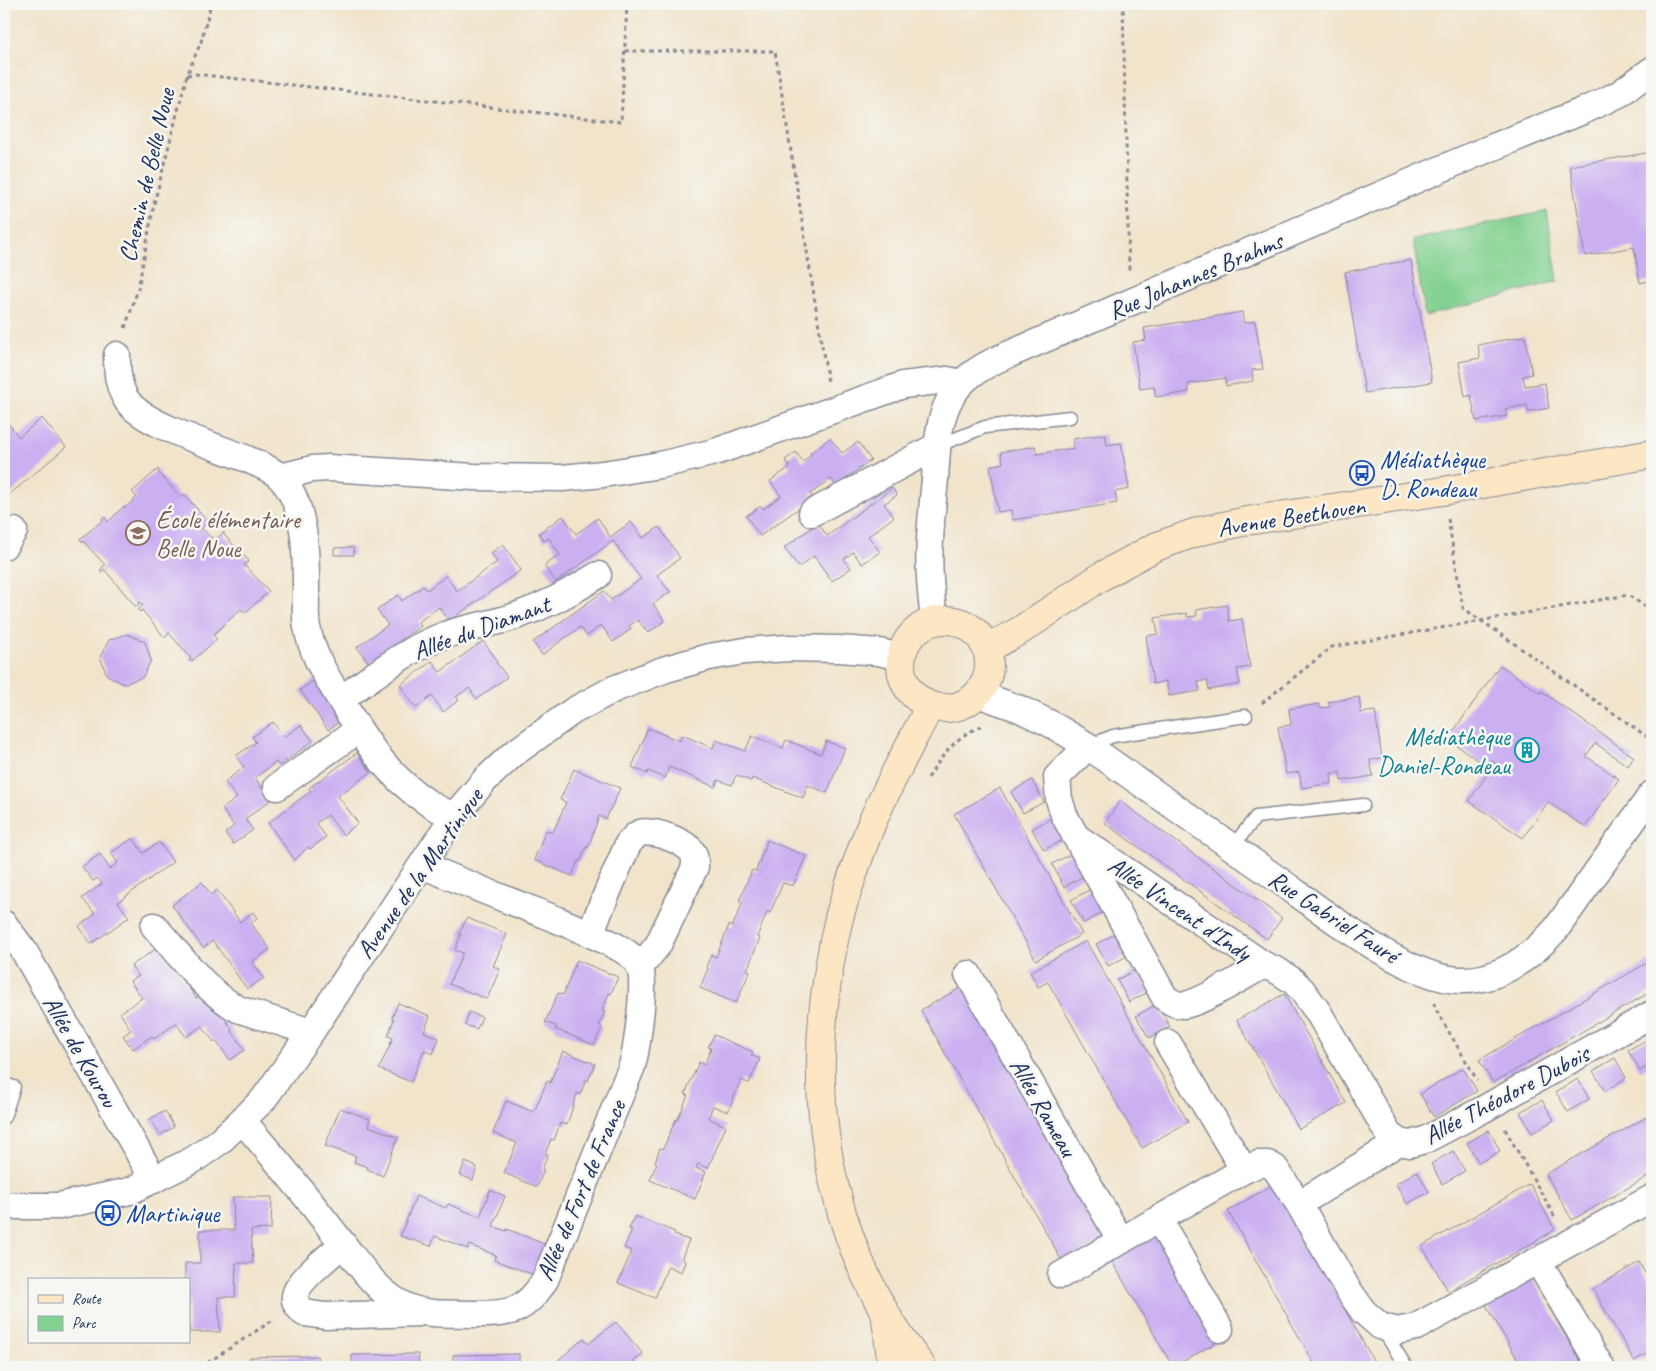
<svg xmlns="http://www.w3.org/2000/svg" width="1656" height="1371" font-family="Caveat,sans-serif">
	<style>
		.green { fill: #82d190; stroke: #4e8077 }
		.building { fill: #caaff1 }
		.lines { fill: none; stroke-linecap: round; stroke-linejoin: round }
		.lane-casing { stroke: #868a94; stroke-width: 15 }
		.street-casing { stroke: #868a94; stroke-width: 29 }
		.secondary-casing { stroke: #868a94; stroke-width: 30 }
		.path { stroke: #868a94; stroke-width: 3; stroke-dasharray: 4 4; stroke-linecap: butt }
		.lane { stroke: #fff; stroke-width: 12 }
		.street { stroke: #fff; stroke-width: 26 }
		.secondary { stroke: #fce6c4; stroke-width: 28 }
		.labels { text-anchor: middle; stroke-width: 5; stroke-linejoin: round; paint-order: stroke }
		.street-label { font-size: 25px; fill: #1b2f5e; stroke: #f6f6f2 }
		.transit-label { font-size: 25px; fill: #164399; stroke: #f6f6f2; text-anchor: start }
		.education-label { font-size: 25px; fill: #785e54; stroke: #f6f6f2; text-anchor: start }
		.culture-label { font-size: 25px; fill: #0d838f; stroke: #f6f6f2; text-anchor: end }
	</style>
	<rect width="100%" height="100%" fill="#f6f6f2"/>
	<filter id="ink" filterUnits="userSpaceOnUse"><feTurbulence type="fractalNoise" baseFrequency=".02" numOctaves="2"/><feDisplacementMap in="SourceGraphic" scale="10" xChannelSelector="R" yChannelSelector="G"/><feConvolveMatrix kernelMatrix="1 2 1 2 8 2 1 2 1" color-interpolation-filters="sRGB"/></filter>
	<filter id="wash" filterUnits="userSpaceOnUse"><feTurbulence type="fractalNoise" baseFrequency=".0096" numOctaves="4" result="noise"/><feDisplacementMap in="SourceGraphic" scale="20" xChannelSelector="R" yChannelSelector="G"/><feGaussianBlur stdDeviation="1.12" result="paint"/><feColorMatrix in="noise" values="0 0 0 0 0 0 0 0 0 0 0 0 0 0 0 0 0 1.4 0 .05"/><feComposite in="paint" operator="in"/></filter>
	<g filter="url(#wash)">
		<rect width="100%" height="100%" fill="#f1e4cb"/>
		<polygon class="green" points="1547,211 1558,281 1425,316 1413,240"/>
		<g id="blocks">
			<g class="building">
				<polygon points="1652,152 1652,280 1640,283 1634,247 1585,256 1570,166"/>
				<polygon points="1411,260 1432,382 1365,393 1345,272"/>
				<polygon points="1242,312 1244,323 1255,321 1263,369 1252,370 1253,381 1226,386 1225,378 1188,384 1189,392 1156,397 1154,387 1140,389 1133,342 1146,340 1144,328"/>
				<polygon points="1525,336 1532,374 1523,376 1525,386 1545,383 1549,408 1528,412 1527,405 1505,409 1507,416 1476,421 1471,395 1465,397 1459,362 1480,358 1478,345"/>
				<polygon points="4,418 19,437 42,418 66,447 4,499"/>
				<polygon points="1105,434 1107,445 1121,443 1129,489 1115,492 1117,503 1013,520 1011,510 998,512 990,466 1003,463 1001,452 1035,446 1037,454 1074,448 1073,439"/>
				<polygon points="830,438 842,453 858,442 871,460 836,486 831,479 810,494 813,498 760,536 746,516 761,506 763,509 781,496 770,481 790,467 785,460 796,452 803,462 811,455 810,453"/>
				<polygon points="158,469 159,471 158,472 180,497 184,494 207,520 210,518 211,520 201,528 212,538 211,540 213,542 224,532 224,535 249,561 244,565 269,591 245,613 241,609 213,635 217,639 191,662 189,660 191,658 169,633 165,638 142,610 140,612 138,610 143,605 140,602 136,607 104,569 102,572 100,570 105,565 83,541 82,542 80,539 103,520 102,519 104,516 108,522 124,506 125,508 137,497 132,492"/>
				<polygon points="892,488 897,495 884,504 894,517 868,536 880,552 862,564 853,552 844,559 851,568 832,581 814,556 799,567 784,548 818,523 827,536"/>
				<polygon points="563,516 576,534 598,518 610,537 631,522 643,538 659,527 680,558 657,575 670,592 653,604 665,621 648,633 638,620 629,626 631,629 613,642 601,625 587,636 580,627 542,655 533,642 604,591 611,600 641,579 613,541 556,582 544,566 560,555 549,538 544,541 539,533"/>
				<polygon points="503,544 521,570 449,621 439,607 418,622 421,626 369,663 357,647 388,625 377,610 398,595 402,601 423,586 427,590 446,576 457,591 497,562 491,553"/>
				<polygon points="353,547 354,555 334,555 334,548"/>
				<polygon points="1227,605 1229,621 1242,619 1250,667 1237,669 1240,684 1209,690 1207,680 1198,682 1200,691 1169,696 1166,681 1153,684 1146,636 1158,634 1155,618 1187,613 1187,617 1197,616 1196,610"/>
				<polygon points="127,634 145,642 151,660 143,677 124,684 107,675 100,657 109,640"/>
				<polygon points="483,641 497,660 496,662 507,677 477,699 469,688 456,697 459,700 443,712 432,696 416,708 400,685 432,661 440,672"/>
				<polygon points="1500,665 1540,693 1541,691 1634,757 1628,766 1595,743 1586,756 1619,779 1585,827 1548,802 1523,838 1469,801 1495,763 1491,760 1486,766 1448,739"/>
				<polygon points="315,679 343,719 328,730 300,690"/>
				<polygon points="1359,697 1361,713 1375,711 1382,758 1370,760 1373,776 1341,781 1340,772 1335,773 1331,773 1332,783 1302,788 1299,772 1286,774 1278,727 1291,725 1289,709 1319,704 1320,708 1330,707 1328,702"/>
				<polygon points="273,722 284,737 301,725 313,741 279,766 276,762 255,778 271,800 245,819 253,830 233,844 225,833 234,826 222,809 237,798 225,782 244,767 236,756 256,742 252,737"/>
				<polygon points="648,728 680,741 682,735 713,748 716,740 745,751 752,736 783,748 786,740 821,754 826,741 845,748 827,793 808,785 803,798 752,778 751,781 736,775 732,785 718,780 715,787 669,767 665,778 648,771 647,774 632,767"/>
				<polygon points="357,753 371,772 338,796 358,823 343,835 328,815 316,823 326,837 310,849 308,847 295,860 268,823 311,791 309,788"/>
				<polygon points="574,769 620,788 606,819 599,816 588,848 586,847 580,862 578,861 572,876 534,860 546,830 553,833 566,802 560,800"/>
				<polygon points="1032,780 1044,802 1023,813 1011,792"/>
				<polygon points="1000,788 1082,934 1036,960 954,814"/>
				<polygon points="1120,801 1282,918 1267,939 1105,823"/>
				<polygon points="1053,817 1065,839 1044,850 1032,829"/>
				<polygon points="133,838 143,853 159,842 173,862 118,902 129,917 91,944 79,926 95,914 82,898 102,884 98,878 93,881 82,867 100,854 110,869 118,863 111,853"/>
				<polygon points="767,840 806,856 793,886 783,883 770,913 767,912 757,937 760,938 747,970 750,971 736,1003 700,988 708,968 706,967 711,955 716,957 729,925 732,927 743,902 739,901 752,870 756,871"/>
				<polygon points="1073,853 1085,875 1064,887 1052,864"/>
				<polygon points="202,882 211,895 217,890 240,922 253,912 257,918 251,923 270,949 252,962 264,978 247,989 213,941 203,948 172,905"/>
				<polygon points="1093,888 1105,911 1084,923 1071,900"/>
				<polygon points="467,918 507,934 493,966 500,969 487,999 449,984 463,953 455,950 461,935 459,934"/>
				<polygon points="1117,933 1129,955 1108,966 1096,944"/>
				<polygon points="1086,941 1188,1122 1142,1148 1048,982 1038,987 1030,972"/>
				<polygon points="160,946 196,998 206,991 232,1029 231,1030 245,1050 230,1060 216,1041 214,1042 202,1026 186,1037 176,1023 154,1039 152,1036 133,1049 123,1036 131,1030 120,1013 142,998 130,981 139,976 131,966"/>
				<polygon points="577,960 618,977 611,994 609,993 602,1011 605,1012 599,1025 602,1027 594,1045 555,1029 556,1026 545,1022 558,993 563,995"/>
				<polygon points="1652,960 1652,991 1493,1083 1479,1060"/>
				<polygon points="1137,969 1150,991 1129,1002 1117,980"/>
				<polygon points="967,984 1110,1237 1063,1263 921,1010"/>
				<polygon points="1284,994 1346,1103 1299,1129 1237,1020"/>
				<polygon points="398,1003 430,1016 424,1032 439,1038 433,1054 424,1050 411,1082 379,1069 393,1038 388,1036 394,1019 392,1018"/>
				<polygon points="1157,1004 1170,1027 1149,1038 1136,1016"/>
				<polygon points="469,1012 482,1017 477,1029 465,1025"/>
				<polygon points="714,1035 753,1052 751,1055 760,1059 749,1083 741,1080 728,1112 713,1106 708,1118 726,1126 708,1168 698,1164 696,1168 706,1172 695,1199 650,1180 657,1163 655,1162 660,1148 663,1149 676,1119 677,1120 683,1107 688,1095 685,1094 699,1062 704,1065 709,1054 711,1048 708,1047"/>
				<polygon points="1650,1038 1652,1042 1652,1063 1640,1071 1628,1050"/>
				<polygon points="563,1051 595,1064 588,1081 586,1080 580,1095 577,1093 567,1125 560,1123 554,1140 551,1139 545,1154 548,1155 542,1169 544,1170 537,1187 504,1173 517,1143 493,1133 506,1101 534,1112 547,1081 550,1083"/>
				<polygon points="1615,1058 1626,1078 1605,1091 1593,1071"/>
				<polygon points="1463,1068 1477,1091 1434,1117 1420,1094"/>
				<polygon points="1578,1079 1589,1099 1568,1112 1556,1092"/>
				<polygon points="1542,1100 1554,1120 1532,1133 1520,1112"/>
				<polygon points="340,1108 370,1119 368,1126 398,1137 383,1176 367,1169 368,1167 354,1162 356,1156 325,1146"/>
				<polygon points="165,1111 174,1127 160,1135 150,1119"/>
				<polygon points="1652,1114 1652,1174 1572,1220 1546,1174"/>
				<polygon points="1489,1130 1500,1151 1479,1163 1467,1143"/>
				<polygon points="1453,1151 1465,1171 1442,1184 1431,1164"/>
				<polygon points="465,1162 477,1167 473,1180 460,1175"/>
				<polygon points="1417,1171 1429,1192 1407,1204 1396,1184"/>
				<polygon points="1274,1184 1376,1365 1372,1367 1316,1367 1228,1211"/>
				<polygon points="1530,1184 1555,1230 1448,1291 1422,1246"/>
				<polygon points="490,1190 505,1196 493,1226 506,1231 507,1229 549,1246 537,1276 494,1260 496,1255 469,1245 468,1249 435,1236 431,1246 400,1236 416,1196 446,1208 448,1204 480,1217"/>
				<polygon points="233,1197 272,1197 271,1229 251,1230 253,1263 236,1263 235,1297 218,1297 220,1332 189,1332 189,1280 185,1280 185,1263 200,1263 200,1230 234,1230"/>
				<polygon points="635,1216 675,1232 674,1235 689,1240 682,1257 685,1262 681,1272 668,1266 655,1298 618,1283 632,1251 624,1248 632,1230 629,1229"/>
				<polygon points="1157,1232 1219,1341 1173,1367 1110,1258"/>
				<polygon points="1639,1262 1652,1286 1652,1351 1634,1361 1593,1289"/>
				<polygon points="1531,1276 1562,1330 1584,1367 1522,1367 1485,1303"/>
				<polygon points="616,1322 643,1354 627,1367 560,1367 556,1362 584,1338 588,1344"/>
				<polygon points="418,1354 419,1367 352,1367 352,1355"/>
				<polygon points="519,1354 519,1367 453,1367 453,1355"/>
				<polygon points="317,1356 318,1367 250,1367 250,1357"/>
			</g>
		</g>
	</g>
	<g filter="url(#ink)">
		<use href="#blocks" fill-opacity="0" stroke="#868a94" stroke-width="1"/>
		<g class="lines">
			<defs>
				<g id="lane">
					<polyline points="937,446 985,427 1070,417"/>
					<polyline points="1088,746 1113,736 1246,716"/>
					<polyline points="1232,847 1256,817 1363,805"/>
					<polyline points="4,1084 14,1087 4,1117"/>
					<polyline points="1382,1328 1406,1367"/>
				</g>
				<g id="street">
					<path d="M117 355C117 372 118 388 128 402 146 426 218 447 247 459 258 464 272 469 280 477 308 506 306 559 306 597 306 607 305 617 307 627 312 654 326 676 340 699 365 740 386 775 427 802 435 808 445 812 454 816"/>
					<polyline points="280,477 312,469 329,468 474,477 562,478 603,474 660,465 715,452 903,385 947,380 961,383"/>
					<polyline points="812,513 937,446"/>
					<polyline points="4,546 14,531"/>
					<path d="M934 621C931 594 928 567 930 540 931 520 933 499 935 479 937 451 937 418 953 394 964 377 980 368 998 359L1476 154 1585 110 1619 94 1652 70"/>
					<path d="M978 694 1020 709 1049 723 1088 746C1150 789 1211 833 1273 876 1319 908 1404 978 1459 980 1499 982 1531 957 1556 929L1652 794"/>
					<path d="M341 699C374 676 407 649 445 635 468 627 493 624 516 616 545 606 572 592 598 575"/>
					<path d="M1088 746 1057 777 1059 799 1064 815 1165 998C1171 1002 1176 1005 1183 1005 1200 1004 1247 974 1264 965"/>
					<polyline points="277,787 358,730"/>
					<polyline points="1075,836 1264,965 1278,971 1293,981 1302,990 1318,1012 1389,1135 1399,1142 1410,1144 1425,1140 1482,1110 1652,1014"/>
					<polyline points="4,924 24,951 154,1180"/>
					<path d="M154 926C179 954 206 992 238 1009L311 1032"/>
					<path d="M590 933 628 844C632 840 635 835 640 833 653 829 689 842 694 855 695 858 695 864 695 867L658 945 640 967"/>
					<polyline points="968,974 1121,1241"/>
					<polyline points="1168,1043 1244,1170 1258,1164 1268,1164 1275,1168 1299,1204 1347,1288 1363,1311 1380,1326 1397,1331 1416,1327 1652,1198"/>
					<path d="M243 1121C263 1145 284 1169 304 1194 318 1212 332 1230 346 1248 363 1270 379 1293 405 1306 426 1316 452 1313 475 1314 510 1315 526 1311 545 1280L632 1066C637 1048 646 984 640 968 637 960 628 953 621 949 595 934 566 924 538 912 499 897 460 881 422 865"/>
					<polyline points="1299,1204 1399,1142"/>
					<polyline points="4,1206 59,1206 130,1191 193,1160 220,1141 263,1100 311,1032 454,816 485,780 513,754 573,711 614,689 666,669 709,657 745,651 788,648 839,649 879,652 901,657"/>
					<polyline points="1159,1219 1220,1329"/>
					<path d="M343 1244C331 1255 297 1280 295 1296 294 1303 299 1308 304 1313L325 1316 418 1313"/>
					<polyline points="1538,1261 1601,1367"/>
					<polyline points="1061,1275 1244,1170"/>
				</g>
				<g id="secondary">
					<circle cx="945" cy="664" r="44"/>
					<polyline points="987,649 1021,630 1102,576 1133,559 1155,547 1200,531 1247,521 1443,491 1652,454"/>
					<polyline points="886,1319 892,1367"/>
					<path d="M922 1367C838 1260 809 1131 825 996 829 967 833 939 841 911 850 882 860 853 871 825 888 784 910 745 930 706"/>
				</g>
			</defs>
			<use href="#lane" class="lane-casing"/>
			<use href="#street" class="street-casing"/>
			<use href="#secondary" class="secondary-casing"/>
			<g class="path">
				<polyline points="1127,4 1123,6 1129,272"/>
				<polyline points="625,51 775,51 828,383"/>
				<polyline points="187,75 195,74 621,122 627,4"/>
				<polyline points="125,328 138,289 154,204 187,75 201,42 211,4"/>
				<polyline points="1448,519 1463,608 1652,740"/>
				<polyline points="1262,703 1332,647 1628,595 1652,611"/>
				<path d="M928 778C944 753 954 738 981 726"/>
				<polyline points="1434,1003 1435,1008 1477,1080"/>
				<polyline points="1505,1129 1556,1219"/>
				<polyline points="201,1367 273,1320"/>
			</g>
			<use href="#lane" class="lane"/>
			<use href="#street" class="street"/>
			<use href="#secondary" class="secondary"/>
		</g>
	</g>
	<defs>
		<symbol id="bus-ring" viewBox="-11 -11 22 22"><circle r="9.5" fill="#f6f6f2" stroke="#1a4fb4" stroke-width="1.5"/><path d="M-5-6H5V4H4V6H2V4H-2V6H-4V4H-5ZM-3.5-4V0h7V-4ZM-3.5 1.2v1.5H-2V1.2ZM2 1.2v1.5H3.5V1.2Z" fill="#1a4fb4"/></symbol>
		<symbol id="school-ring" viewBox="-11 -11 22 22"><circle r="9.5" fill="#f6f6f2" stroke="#8d6e63" stroke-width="1.5"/><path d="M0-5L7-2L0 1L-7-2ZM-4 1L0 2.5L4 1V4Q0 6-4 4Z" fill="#8d6e63"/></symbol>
		<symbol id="building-ring" viewBox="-11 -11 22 22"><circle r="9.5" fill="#f6f6f2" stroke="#0f9aa8" stroke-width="1.5"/><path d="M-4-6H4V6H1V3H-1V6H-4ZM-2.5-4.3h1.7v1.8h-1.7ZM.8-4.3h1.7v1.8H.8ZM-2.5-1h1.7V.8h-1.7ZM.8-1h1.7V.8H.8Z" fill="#0f9aa8"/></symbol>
	</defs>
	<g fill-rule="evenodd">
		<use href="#bus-ring" x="1348" y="459" width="28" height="28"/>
		<use href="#school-ring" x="124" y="519" width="28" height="28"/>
		<use href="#building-ring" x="1513" y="736" width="28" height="28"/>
		<use href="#bus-ring" x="94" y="1199" width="28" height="28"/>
	</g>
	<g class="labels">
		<g class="street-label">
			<text transform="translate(146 175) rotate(-77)" y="9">Chemin de Belle Noue</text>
			<text transform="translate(1195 275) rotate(-23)" y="9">Rue Johannes Brahms</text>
			<text transform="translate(1291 516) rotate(-9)" y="9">Avenue Beethoven</text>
			<text transform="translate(481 627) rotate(-20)" y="9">Allée du Diamant</text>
			<text transform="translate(419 873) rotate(-55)" y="9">Avenue de la Martinique</text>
			<text transform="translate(1180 908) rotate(34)" y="9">Allée Vincent d'Indy</text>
			<text transform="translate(1334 916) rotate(33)" y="9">Rue Gabriel Fauré</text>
			<text transform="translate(81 1051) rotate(60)" y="9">Allée de Kourou</text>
			<text transform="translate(1506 1094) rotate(-28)" y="9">Allée Théodore Dubois</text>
			<text transform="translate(1044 1107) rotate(60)" y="9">Allée Rameau</text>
			<text transform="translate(580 1190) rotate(-67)" y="9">Allée de Fort de France</text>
		</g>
		<g class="transit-label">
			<text x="1380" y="468">Médiathèque<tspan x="1380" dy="29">D. Rondeau</tspan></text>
			<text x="126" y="1222">Martinique</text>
		</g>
		<g class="education-label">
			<text x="156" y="528">École élémentaire<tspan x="156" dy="29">Belle Noue</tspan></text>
		</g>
		<g class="culture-label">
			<text x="1510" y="745">Médiathèque<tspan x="1510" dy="29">Daniel-Rondeau</tspan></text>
		</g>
	</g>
	<rect width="1656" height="1371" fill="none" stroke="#f6f6f2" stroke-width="20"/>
	<rect x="28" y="1278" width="162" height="65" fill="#f6f6f2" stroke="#9ea6b7"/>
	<rect x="38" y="1295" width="25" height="8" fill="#fce6c4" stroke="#9ea6b7"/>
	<text x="72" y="1304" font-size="15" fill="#1b2f5e">Route</text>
	<rect x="38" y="1316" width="25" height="15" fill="#82d190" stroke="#9ea6b7"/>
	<text x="72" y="1328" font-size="15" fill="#1b2f5e">Parc</text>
</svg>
